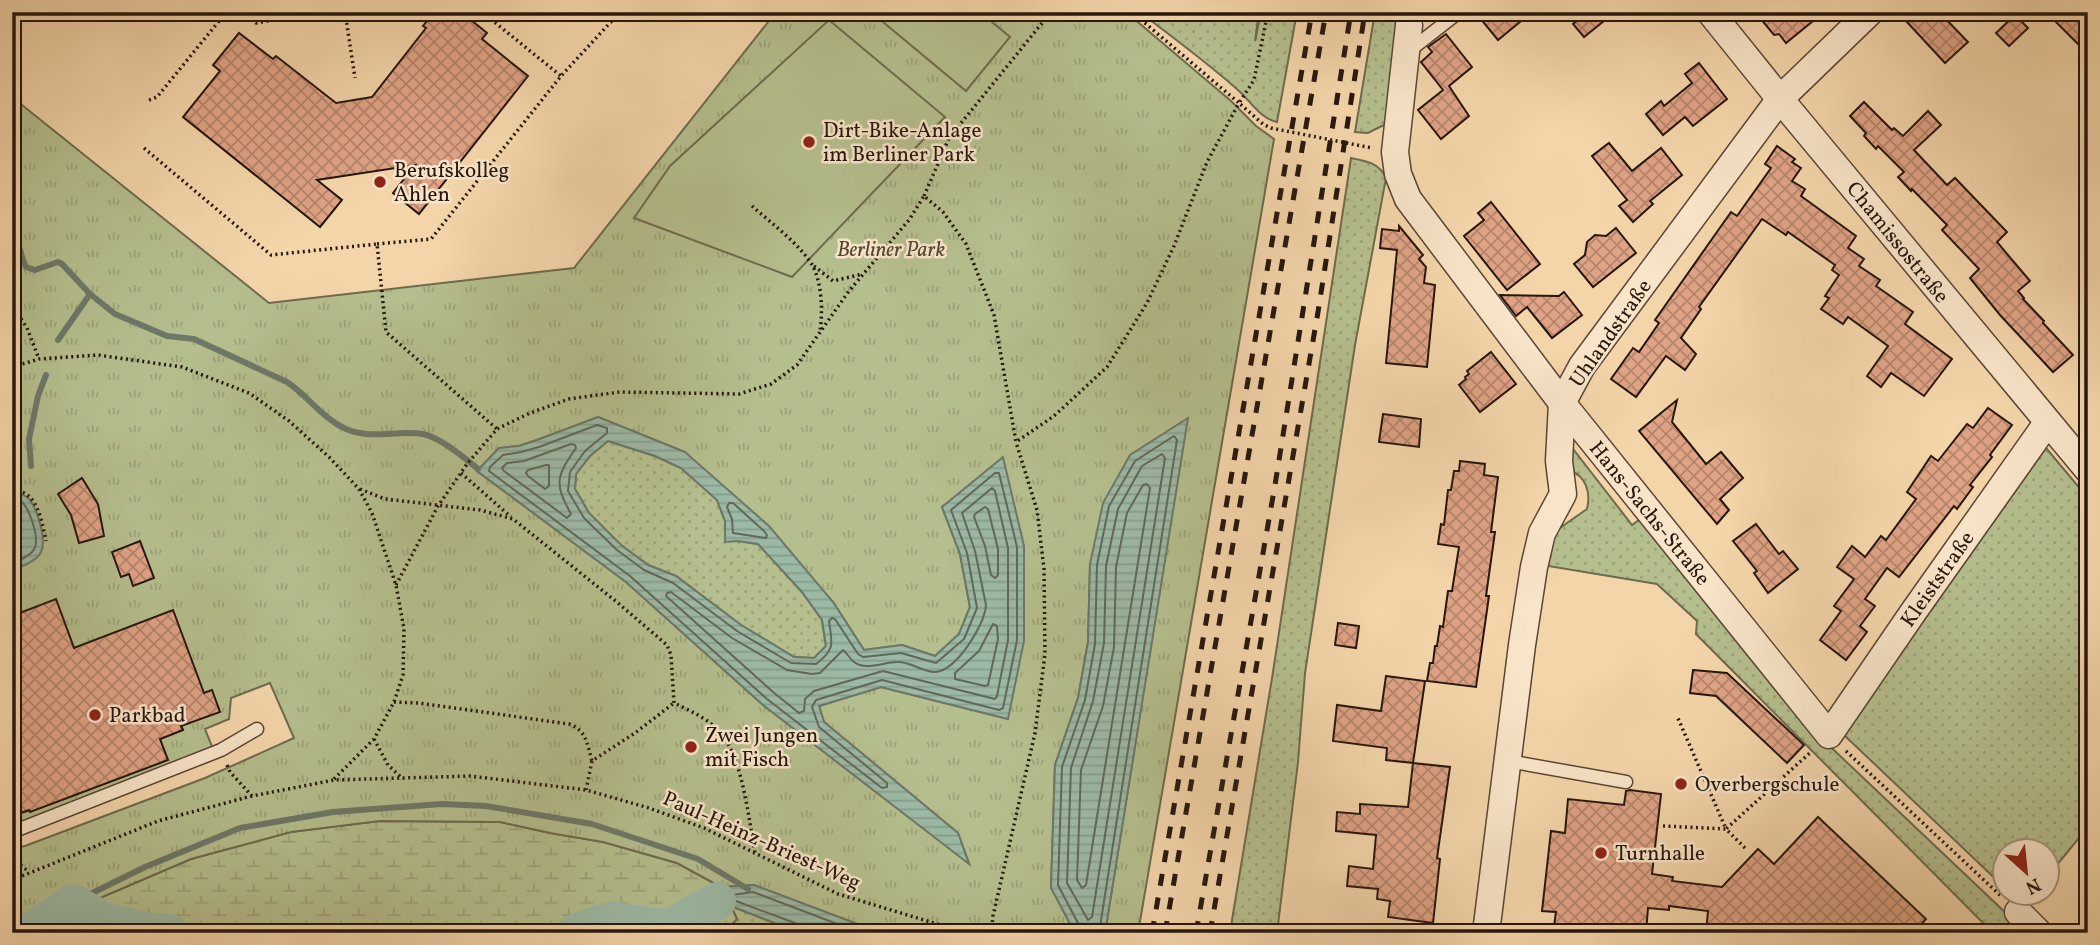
<svg xmlns="http://www.w3.org/2000/svg" width="2100" height="945" font-family="Vollkorn,serif">
	<style>
		.grass { fill: url(#grass-dots); stroke: #6e6a4e; stroke-width: 2 }
		.wetland { fill: url(#wetland-marsh); stroke: #6e6a4e; stroke-width: 2 }
		.park { fill: url(#park-tufts); stroke: #6e6a4e; stroke-width: 2; fill-rule: evenodd }
		.pitch { fill: #b5be8d; stroke: #6e6a4e; stroke-width: 2 }
		.water { fill: url(#water-rules); stroke: #6d7869; stroke-width: 2; fill-rule: evenodd }
		.lines { fill: none; stroke-linecap: round; stroke-linejoin: round }
		.shore { stroke: #61685a; stroke-width: 2 }
		.stream { stroke: #6d7869; stroke-width: 6 }
		.river { stroke: #9cb9a5; stroke-width: 38 }
		.building { fill: url(#building-cross-hatch); stroke: #26160e; stroke-width: 2 }
		.lane-casing { stroke: #5a4635; stroke-width: 15 }
		.street-casing { stroke: #5a4635; stroke-width: 29 }
		.path { stroke: #26160e; stroke-width: 3.5; stroke-dasharray: 2 3.5; stroke-linecap: butt }
		.lane { stroke: #f8e4c8; stroke-width: 12 }
		.street { stroke: #f8e4c8; stroke-width: 26 }
		.rail { stroke: #26160e; stroke-width: 5; stroke-dasharray: 12 12; stroke-linecap: butt }
		.poi-dot { fill: #8f2418; stroke: #f8e4c8; stroke-width: 2.5 }
		.labels { text-anchor: middle; stroke-width: 5; stroke-linejoin: round; paint-order: stroke }
		.poi-label { font-size: 21px; fill: #26160e; stroke: #f8e4c8; text-anchor: start }
		.street-label { font-size: 21px; fill: #26160e; stroke: #f8e4c8 }
		.park-label { font-size: 21px; font-style: italic; fill: #514834; stroke: #f8e4c8 }
	</style>
	<defs>
		<pattern id="grass-dots" width="8" height="8" patternUnits="userSpaceOnUse" patternTransform="scale(1.75)"><rect width="8" height="8" fill="#b5be8d"/><path d="M2 2h.1M6 6h.1" fill="none" stroke="#9ca378" stroke-width="1.8" stroke-linecap="round"/></pattern>
		<pattern id="wetland-marsh" width="20" height="14" patternUnits="userSpaceOnUse" patternTransform="scale(1.75)"><rect width="20" height="14" fill="#b5be8d"/><path d="M1 5h8M5 5V1M11 12h8M15 12V8" fill="none" stroke="#9ca378"/></pattern>
		<pattern id="park-tufts" width="24" height="20" patternUnits="userSpaceOnUse" patternTransform="scale(1.75)"><rect width="24" height="20" fill="#b5be8d"/><path d="M3 7l-1-3M5 7V3M7 7l1-3M15 17l-1-3M17 17v-4M19 17l1-3" fill="none" stroke="#9ca378"/></pattern>
		<pattern id="water-rules" width="6" height="5" patternUnits="userSpaceOnUse" patternTransform="scale(1.75)"><rect width="6" height="5" fill="#9cb9a5"/><path d="M0 2.5h6" fill="none" stroke="#869e8d"/></pattern>
		<pattern id="building-cross-hatch" width="8" height="8" patternUnits="userSpaceOnUse" patternTransform="scale(1.75)"><rect width="8" height="8" fill="#dfa385"/><path d="M0 0l8 8M0 8l8-8" fill="none" stroke="#b5846b"/></pattern>
	</defs>
	<rect width="100%" height="100%" fill="#f4d5aa"/>
	<filter id="stains"><feTurbulence type="fractalNoise" baseFrequency=".00286" numOctaves="4"/><feColorMatrix values="0 0 0 0 .2 0 0 0 0 .09 0 0 0 0 .02 0 0 0 .5 -.17"/></filter>
	<radialGradient id="worn" r=".72"><stop offset=".6" stop-color="#630" stop-opacity="0"/><stop offset="1" stop-color="#630" stop-opacity=".3"/></radialGradient>
	<g class="grass">
		<path d="M1140 12H1259L1255 41 1261 12H1297L1277 122C1261 119 1251 102 1239 91 1208 63 1173 38 1140 12Z"/>
		<polygon points="1375,12 1407,12 1392,121 1368,133 1355,132"/>
		<path d="M1351 158C1367 161 1379 163 1386 178L1355 345 1305 673 1298 762 1277 933H1231L1232 920 1273 672Z"/>
		<polygon points="608,441 655,456 681,468 717,500 725,521 738,541 758,544 802,592 822,620 826,646 814,658 794,657 741,625 676,576 648,565 621,545 589,513 575,489 576,474 590,456"/>
		<path d="M1570 445 1632 525 1643 517 1818 735 2027 933H1993L1696 634 1697 621 1657 584 1548 566 1553 537 1557 530 1587 509C1591 492 1586 476 1569 470Z"/>
		<polygon points="2046,448 2088,498 2088,827 2048,876 2048,850 2006,850 2005,888 1843,734"/>
		<polygon points="731,906 800,933 724,933 737,919"/>
		<polygon points="72,920 94,933 45,933 62,922"/>
	</g>
	<polygon class="wetland" points="379,821 500,822 550,833 603,842 677,863 721,887 704,897 674,926 721,907 731,906 737,919 724,933 94,933 72,920 102,926 140,931 93,901 191,859 291,832"/>
	<path class="park" d="M776 12H1126L1231 101 1256 126 1274 139 1138 933H1105L1187 419 1090 564 1088 642 1078 698 1055 765 1051 887 1075 933H881L754 885 721 887 677 863 603 842 550 833 500 822 380 821 291 832 191 859 93 901 73 894 33 916 12 932V849L25 846 205 778 294 738 270 683 231 698 229 719 205 729 213 749 12 828V816L50 804 167 760 160 739 183 730 171 700 173 611 74 648 56 600 12 616V570L20 567 18 492 12 493V97L269 303 574 268ZM598 417 685 452 833 602 864 650 902 645 935 656 959 634 970 607 960 554 942 507 1003 458 1008 719 881 687 819 706 824 722 958 833 969 863 763 705 626 582 477 471 499 448 519 446 537 440Z"/>
	<g class="pitch">
		<polygon points="871,12 980,12 1010,37 966,91"/>
		<polygon points="829,20 945,117 792,277 634,218 670,166"/>
	</g>
	<g class="water">
		<path d="M598 417 685 452 769 526 833 602 864 650 902 645 935 656 959 634 970 607 960 554 942 507 1003 457 1024 546V641L1008 719 881 687 819 706 824 722 958 833 969 864 763 705 626 582 477 471 499 448 519 446 537 440ZM608 441 655 456 681 468 717 500 725 521V542L738 541 758 544 802 592 822 620 826 646 814 658 794 657 741 625 676 576 648 565 621 545 589 513 575 489 576 474 590 456Z"/>
		<polygon points="1188,418 1105,933 1075,933 1051,888 1055,765 1078,698 1088,642 1090,564 1103,503 1130,455"/>
		<path d="M18 492C19 493 26 496 28 498 37 507 47 540 41 552 37 561 21 567 12 570V493Z"/>
		<polygon points="754,885 881,933 800,933 731,906 721,907 672,927 704,897 721,887"/>
		<polygon points="73,894 93,901 142,931 102,926 72,920 62,922 45,933 12,933 33,916"/>
	</g>
	<g class="lines">
		<g class="shore">
			<path d="M597 425 607 428V433L585 451 570 472 568 491 584 518 617 550 644 570 673 583 737 631 791 663 816 664C836 649 832 643 829 621L832 618 835 619 858 654 863 657 901 653 936 663 964 639 977 608 967 553 951 510 995 473H999L1017 547V640L1003 708 999 710 882 680 816 700 812 707 819 727 887 783V787L882 788 767 699 630 576 489 471 490 467 503 455 521 452 539 447Z"/>
			<path d="M571 444 575 445 576 448C556 477 554 483 571 514L567 518 504 471 502 468 507 463 524 461Z"/>
			<polygon points="1162,454 1165,458 1092,917 1088,920 1067,883 1071,768 1093,701 1104,643 1106,566 1118,509 1142,466"/>
			<polygon points="546,465 549,465 549,486 545,489 528,476 526,473 528,470"/>
			<polygon points="1147,484 1150,488 1086,885 1082,888 1077,880 1081,770 1103,706 1114,647 1116,567 1127,513 1143,485"/>
			<path d="M992 488 995 491 1008 548V640L997 696 995 699 883 671 814 691 805 699 804 711 799 713 773 692 666 596 667 593 671 592 732 638 787 670 812 674 820 673 843 650C847 653 850 659 854 662 865 671 884 662 897 662 910 661 922 672 935 672 956 671 985 625 986 605L975 551 962 513Z"/>
			<path d="M12 500C17 500 19 499 23 503 30 511 39 537 35 547 33 555 20 560 12 563"/>
			<polygon points="729,503 733,503 764,531 767,535 766,538 733,533 732,519 727,507"/>
			<polygon points="985,507 988,509 998,549 998,575 995,578 991,575 985,546 974,517 975,514"/>
			<polygon points="993,624 997,626 998,639 988,685 985,686 955,679 955,673 979,651"/>
			<polygon points="74,902 96,911 96,915 93,917 74,913 63,913 63,908"/>
			<polyline points="799,933 798,927 795,923 733,900 732,895 753,892 861,933"/>
			<polyline points="1081,933 1080,927 1058,885 1062,767 1085,700 1095,644 1097,565 1109,506 1135,461 1174,436 1177,440 1099,933"/>
		</g>
		<g class="stream">
			<path d="M12 229C18 237 20 255 26 267L35 270 58 262 62 264 90 294 115 314 167 336 194 339 287 382C308 396 322 418 346 429 372 440 397 430 423 434 440 437 465 458 478 469"/>
			<polyline points="58,340 90,294"/>
			<polyline points="31,466 29,439 38,396 46,375"/>
			<polyline points="78,900 145,867 240,828 333,812 442,804 486,806 592,824 698,859 748,889"/>
		</g>
		<g class="river">
			<polyline points="29,933 73,903 103,920 142,931 170,933"/>
			<polyline points="575,933 612,920 653,927 672,927 717,901"/>
		</g>
	</g>
	<g class="building">
		<polygon points="434,12 461,12 487,33 482,39 528,76 419,214 393,193 415,165 317,180 342,200 320,227 183,117 220,71 213,65 239,33 273,59 276,56 336,103 372,97 426,28 423,26"/>
		<polygon points="1475,12 1532,12 1498,40"/>
		<polygon points="1588,12 1615,12 1584,37 1573,24"/>
		<polygon points="1755,12 1824,12 1786,43 1779,34 1774,35"/>
		<polygon points="1915,12 1939,12 1968,42 1945,63 1906,21"/>
		<polygon points="2046,12 2088,12 2088,54"/>
		<polygon points="2015,15 2028,28 2009,46 1996,33"/>
		<polygon points="1446,34 1472,67 1449,86 1469,116 1441,139 1418,110 1443,90 1421,62 1432,52 1428,47"/>
		<polygon points="1699,63 1727,99 1693,126 1685,117 1663,135 1646,114 1661,101 1664,106 1692,83 1685,74"/>
		<polygon points="1864,102 1892,130 1894,128 1903,136 1928,111 1941,125 1914,150 1947,185 1955,178 2007,232 1997,242 2030,281 2018,291 2024,298 2023,299 2044,321 2043,323 2073,355 2053,372 2000,315 1970,278 1979,269 1942,230 1947,225 1912,189 1911,191 1898,177 1904,172 1878,146 1876,149 1864,136 1866,133 1850,116"/>
		<polygon points="1609,143 1632,171 1661,148 1682,175 1650,201 1653,204 1633,222 1619,206 1627,200 1592,156"/>
		<polygon points="1777,146 1795,159 1792,162 1801,168 1792,181 1805,189 1801,196 1856,236 1848,248 1864,259 1859,266 1880,280 1876,286 1913,312 1905,324 1952,359 1924,396 1891,373 1881,387 1867,376 1888,346 1848,317 1843,324 1821,309 1829,298 1825,296 1839,275 1832,270 1835,265 1788,232 1786,235 1762,219 1699,307 1701,309 1681,338 1696,354 1685,370 1666,356 1636,397 1611,379 1633,348 1639,352 1659,323 1655,320 1731,212 1737,216 1771,168 1765,164"/>
		<polygon points="1491,202 1540,264 1507,290 1464,236 1484,220 1478,213"/>
		<polygon points="1399,226 1423,255 1419,259 1426,267 1424,283 1435,285 1427,367 1386,363 1397,250 1380,248 1382,229 1399,231"/>
		<polygon points="1616,228 1636,253 1593,287 1574,264 1585,255 1587,242 1595,235 1606,236"/>
		<polygon points="1564,292 1582,315 1552,338 1527,307 1516,316 1500,295 1559,296"/>
		<polygon points="1491,352 1516,384 1480,412 1459,385 1466,379 1465,377 1469,374 1467,371"/>
		<polygon points="1677,400 1672,422 1706,464 1721,452 1743,478 1720,499 1729,510 1717,524 1639,431"/>
		<polygon points="1988,408 2012,425 1990,455 1992,457 1970,485 1973,487 1957,509 1954,506 1899,577 1887,568 1865,599 1875,606 1860,626 1867,632 1846,660 1820,640 1841,611 1834,606 1854,579 1837,567 1852,546 1865,557 1881,536 1886,540 1916,499 1907,492 1931,456 1938,461 1967,424 1973,428"/>
		<polygon points="1383,414 1421,419 1419,447 1379,442"/>
		<polygon points="1460,461 1485,464 1484,475 1498,477 1491,532 1495,532 1486,596 1489,596 1476,687 1427,681 1430,663 1433,663 1435,646 1437,646 1440,626 1443,627 1448,591 1452,591 1459,547 1438,544 1441,524 1444,525 1448,490 1451,490 1454,471 1459,471"/>
		<polygon points="82,478 98,504 104,536 79,543 71,515 58,494"/>
		<polygon points="1756,524 1779,554 1783,551 1798,569 1768,593 1754,573 1757,571 1733,541"/>
		<polygon points="140,541 154,578 133,586 129,574 121,577 112,552"/>
		<polygon points="56,599 74,648 173,610 204,693 212,690 220,712 181,726 183,730 160,739 168,760 30,812 29,810 12,816 12,616"/>
		<polygon points="1338,623 1359,626 1356,648 1335,645"/>
		<polygon points="1693,670 1727,673 1804,745 1787,763 1716,696 1690,693"/>
		<polygon points="1386,676 1425,681 1413,763 1450,767 1437,858 1440,859 1433,923 1388,917 1390,901 1377,899 1378,889 1347,886 1349,866 1373,869 1376,835 1336,831 1337,812 1360,814 1360,804 1408,807 1413,763 1386,760 1387,748 1333,741 1337,705 1381,711"/>
		<polygon points="1630,790 1661,794 1652,874 1673,877 1672,881 1722,887 1758,849 1774,864 1818,817 1926,919 1913,933 1706,933 1708,911 1669,906 1669,910 1648,908 1646,933 1553,933 1556,912 1542,911 1551,831 1565,833 1568,799 1624,805 1626,791"/>
	</g>
	<g class="lines">
		<defs>
			<g id="lane">
				<polyline points="1409,51 1459,12"/>
				<polyline points="1508,761 1626,782"/>
				<polyline points="12,832 221,750 257,729"/>
			</g>
			<g id="street">
				<polyline points="1710,12 1780,99 2088,470"/>
				<polyline points="1409,25 1395,152 1398,174 1408,199 1562,403 1829,735 1914,611 2047,423"/>
				<polyline points="2018,912 2039,933"/>
				<polyline points="1486,933 1522,645 1534,567 1542,533 1563,494 1559,461 1562,403 1582,366 1780,99 1870,12"/>
			</g>
		</defs>
		<use href="#lane" class="lane-casing"/>
		<use href="#street" class="street-casing"/>
		<g class="path">
			<polyline points="243,12 256,23 285,18"/>
			<polyline points="278,12 285,18 312,12"/>
			<polyline points="345,12 355,78"/>
			<polyline points="482,12 561,76"/>
			<polyline points="1268,12 1254,80 1239,103 1263,124 1271,128 1372,148"/>
			<polyline points="149,100 157,97 224,15 240,12"/>
			<polyline points="144,148 271,255 377,244 386,332 497,429"/>
			<polyline points="924,196 949,138 1051,12"/>
			<path d="M752 206C771 223 796 241 811 263 822 280 823 312 820 331"/>
			<polyline points="377,244 431,239 561,76 620,12"/>
			<polyline points="814,266 833,281 863,274"/>
			<polyline points="12,305 27,328 39,359"/>
			<polyline points="12,367 39,359 98,355 182,367 249,393 289,421 329,457 359,489 372,513 396,585 404,629 403,675 394,702 374,739 334,779"/>
			<polyline points="461,473 511,517"/>
			<path d="M360 489 385 499 480 510 513 519 618 603 667 645 671 655 674 703C691 711 713 721 724 737 743 764 749 820 755 853"/>
			<path d="M12 491C37 488 42 522 46 541"/>
			<polyline points="396,585 438,506 467,464 497,429 530,413 569,399 620,392 739,394 771,384 797,365 849,291 909,220 924,196 943,212 966,244 994,315 1016,442 1054,416 1107,367 1147,303 1174,246 1207,162 1239,103 1132,12"/>
			<path d="M394 702 418 703 569 724C587 731 587 744 592 761"/>
			<polyline points="374,739 388,765 403,779"/>
			<polyline points="1846,751 2001,896"/>
			<polyline points="227,765 230,772 252,796"/>
			<polyline points="586,790 592,761 635,733 674,703"/>
			<polyline points="1663,826 1726,829 1677,716"/>
			<polyline points="1745,848 1726,829 1812,751"/>
			<polyline points="12,858 29,872"/>
			<polyline points="12,880 158,821 252,796 334,780 470,776 586,790 649,808 704,828 838,894 967,933"/>
			<polyline points="991,933 993,916 1035,733 1045,654 1044,569 1037,510 1016,442"/>
		</g>
		<use href="#lane" class="lane"/>
		<use href="#street" class="street"/>
		<g class="rail">
			<polyline points="1152,933 1312,12"/>
			<polyline points="1165,933 1326,12"/>
			<polyline points="1196,933 1275,485 1351,12"/>
			<polyline points="1210,933 1318,312 1365,12"/>
		</g>
	</g>
	<g class="poi-dot">
		<circle cx="809" cy="142" r="7"/>
		<circle cx="380" cy="182" r="7"/>
		<circle cx="95" cy="715" r="7"/>
		<circle cx="691" cy="747" r="7"/>
		<circle cx="1681" cy="784" r="7"/>
		<circle cx="1601" cy="853" r="7"/>
	</g>
	<g class="labels">
		<g class="poi-label">
			<text x="823" y="137">Dirt-Bike-Anlage<tspan x="823" dy="24">im Berliner Park</tspan></text>
			<text x="394" y="177">Berufskolleg<tspan x="394" dy="24">Ahlen</tspan></text>
			<text x="109" y="722">Parkbad</text>
			<text x="705" y="742">Zwei Jungen<tspan x="705" dy="24">mit Fisch</tspan></text>
			<text x="1695" y="791">Overbergschule</text>
			<text x="1615" y="860">Turnhalle</text>
		</g>
		<g class="street-label">
			<text transform="translate(1898 242) rotate(51)" y="7">Chamissostraße</text>
			<text transform="translate(1610 333) rotate(-55)" y="7">Uhlandstraße</text>
			<text transform="translate(1650 513) rotate(51)" y="7">Hans-Sachs-Straße</text>
			<text transform="translate(1937 579) rotate(-55)" y="7">Kleiststraße</text>
			<text transform="translate(762 840) rotate(24)" y="7">Paul-Heinz-Briest-Weg</text>
		</g>
		<g class="park-label">
			<text x="891" y="256">Berliner Park</text>
		</g>
	</g>
	<rect width="2100" height="945" fill="none" stroke="#f4d5aa" stroke-width="42"/>
	<rect x="14" y="14" width="2072" height="917" fill="none" stroke="#26160e" stroke-width="3.5"/>
	<rect x="21" y="21" width="2058" height="903" fill="none" stroke="#26160e" stroke-width="2"/>
	<g transform="translate(2026 872) rotate(153)"><circle r="33" fill="#f8e4c8" stroke="#a4927e" stroke-width="2"/>
	<path d="M0-5L12 26L0 18L-12 26Z" fill="#8f2418"/>
	<text y="-10" font-size="19" font-weight="bold" text-anchor="middle" fill="#26160e">N</text>
	</g>
	<rect width="100%" height="100%" filter="url(#stains)"/>
	<rect width="100%" height="100%" fill="url(#worn)"/>
</svg>
